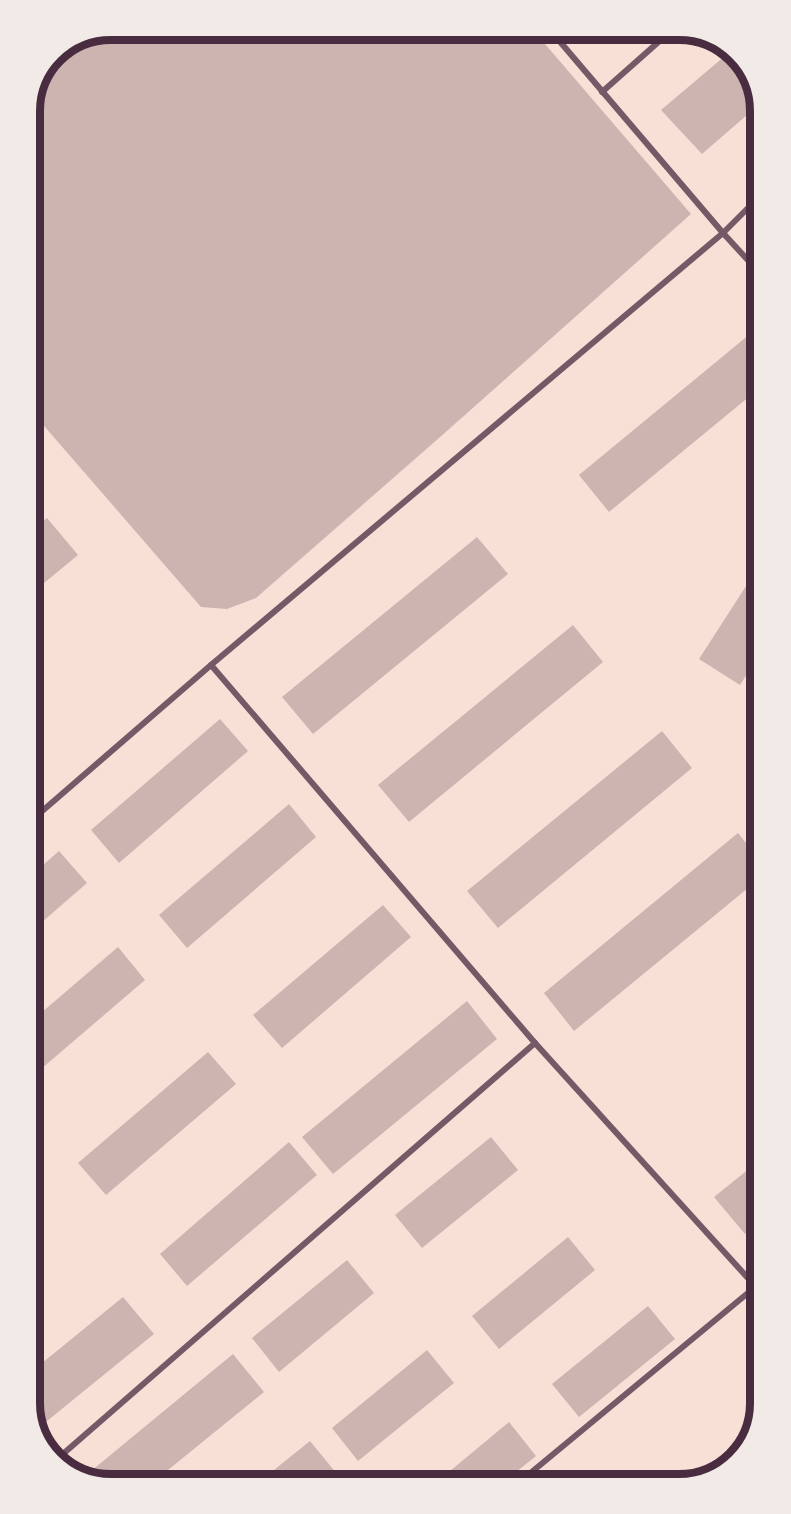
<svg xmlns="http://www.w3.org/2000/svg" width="791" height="1514" font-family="Roboto,sans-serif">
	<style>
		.building { fill: #ccb4b1 }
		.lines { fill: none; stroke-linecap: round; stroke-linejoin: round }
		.minor { stroke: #755966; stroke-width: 6 }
		.rim { fill: none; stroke: #4a2c40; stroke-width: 8 }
	</style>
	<rect width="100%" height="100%" fill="#f7e1d7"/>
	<g class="building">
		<polygon points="112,30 533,30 691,214 439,438 256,598 227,609 201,607 32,412 30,107 46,71 77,44"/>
		<polygon points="607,30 626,30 616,39"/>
		<polygon points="732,50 755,81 755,108 702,154 661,110"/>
		<polygon points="756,329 756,391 609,512 579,475"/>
		<polygon points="47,518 78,555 32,593 32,530"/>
		<polygon points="477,537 508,574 313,734 282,697"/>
		<polygon points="757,569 758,657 740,685 699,659"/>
		<polygon points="573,625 603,662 409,822 378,785"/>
		<polygon points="220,719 248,751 119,863 91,830"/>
		<polygon points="662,731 692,768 498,928 467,891"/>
		<polygon points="289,804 316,837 187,948 159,915"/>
		<polygon points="738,833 758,858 759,879 574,1031 544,993"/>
		<polygon points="59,851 87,883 34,929 34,873"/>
		<polygon points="383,905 411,937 282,1048 253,1015"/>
		<polygon points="118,947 145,980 34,1075 34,1019"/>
		<polygon points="467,1001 497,1039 333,1174 302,1137"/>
		<polygon points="208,1052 236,1084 106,1195 78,1163"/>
		<polygon points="491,1137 518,1170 422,1248 395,1215"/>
		<polygon points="289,1142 317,1175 187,1286 160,1254"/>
		<polygon points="760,1160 760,1222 745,1234 714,1197"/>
		<polygon points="568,1237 595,1270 499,1349 472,1316"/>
		<polygon points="347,1260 374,1293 279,1372 252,1338"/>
		<polygon points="123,1297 154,1334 36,1430 36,1368"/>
		<polygon points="648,1306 675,1339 579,1417 552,1384"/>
		<polygon points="427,1350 454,1383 358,1461 332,1428"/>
		<polygon points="233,1354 264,1392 152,1483 106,1484 85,1476"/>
		<polygon points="509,1422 536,1456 506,1480 438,1481"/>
		<polygon points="310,1441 337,1474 328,1482 259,1482"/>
	</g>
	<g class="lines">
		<g class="minor">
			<polyline points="550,30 723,233 756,269"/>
			<polyline points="602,92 672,30"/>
			<polyline points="211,665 535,1043 756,1287"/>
			<polyline points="33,819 211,665 723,233 755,201"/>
			<polyline points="56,1460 535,1043"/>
			<polyline points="522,1480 760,1283"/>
		</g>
	</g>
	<path d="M0 0H791V1514H0ZM111 40H679A71 71 0 0 1 750 111V1403A71 71 0 0 1 679 1474H111A71 71 0 0 1 40 1403V111A71 71 0 0 1 111 40Z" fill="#f1eae7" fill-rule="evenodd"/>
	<path class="rim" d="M111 40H679A71 71 0 0 1 750 111V1403A71 71 0 0 1 679 1474H111A71 71 0 0 1 40 1403V111A71 71 0 0 1 111 40Z"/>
</svg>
